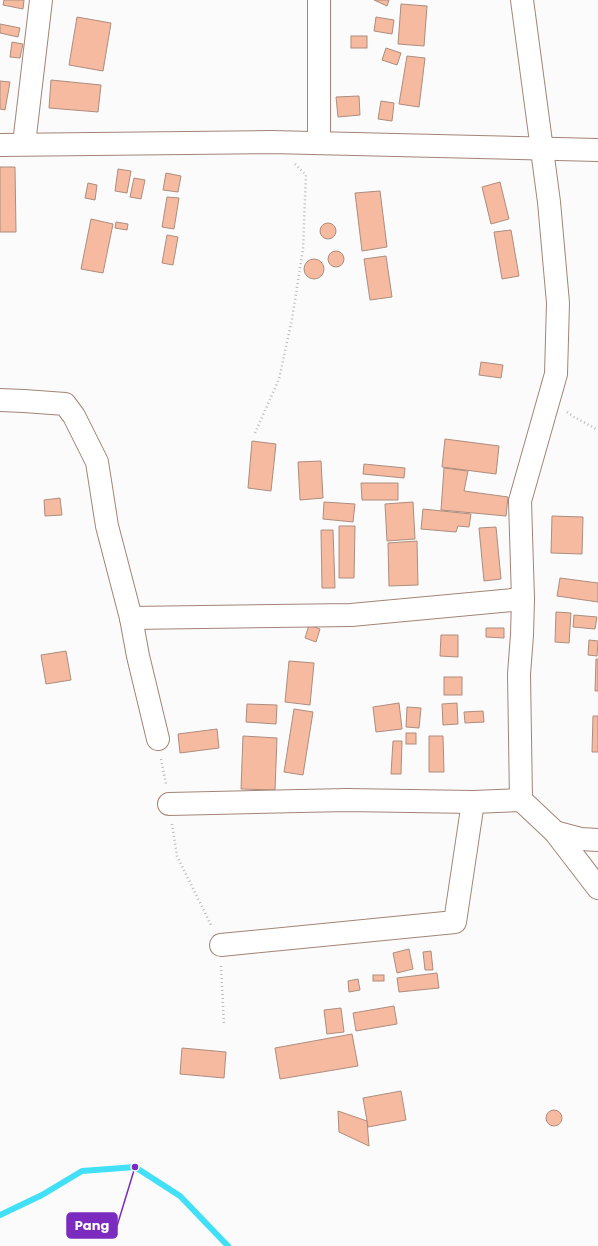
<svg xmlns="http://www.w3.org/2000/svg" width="598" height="1246" font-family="Poppins,sans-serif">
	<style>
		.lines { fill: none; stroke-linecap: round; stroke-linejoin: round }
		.stream { stroke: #42e0f6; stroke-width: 6 }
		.building { fill: #f5baa0; stroke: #ad8d7e }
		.minor-casing { stroke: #a38476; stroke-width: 24 }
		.path { stroke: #bdb9b7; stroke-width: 2.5; stroke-dasharray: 1 3; stroke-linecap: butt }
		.minor { stroke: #fff; stroke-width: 22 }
		.leader { fill: none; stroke: #7b2cbf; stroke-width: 1.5 }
		.callout-dot { fill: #7b2cbf; stroke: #fff; stroke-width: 1.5 }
		.callout { fill: #7b2cbf; stroke: #7b2cbf; stroke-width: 1.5 }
		.callout-label { font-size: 13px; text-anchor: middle; font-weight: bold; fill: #fff }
	</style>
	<rect width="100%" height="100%" fill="#fbfbfb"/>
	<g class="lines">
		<polyline class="stream" points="0,1215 42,1195 82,1171 135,1167 180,1196 228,1246"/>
	</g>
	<g class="building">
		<polygon points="4,0 24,0 23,9 3,5"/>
		<polygon points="374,0 389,0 387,6"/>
		<polygon points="401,4 427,6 424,46 398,44"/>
		<polygon points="77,17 111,23 103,71 69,65"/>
		<polygon points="376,17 394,20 392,34 374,31"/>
		<polygon points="0,24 20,28 18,37 0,33"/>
		<rect x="351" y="36" width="16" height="12"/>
		<polygon points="12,42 23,44 20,58 10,57"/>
		<polygon points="386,48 401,53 397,65 382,60"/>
		<polygon points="407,56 425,58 419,107 399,104"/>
		<polygon points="51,80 101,85 98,112 49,108"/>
		<polygon points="0,81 10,82 5,110 0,109"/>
		<polygon points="359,96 360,115 338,117 336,97"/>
		<polygon points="381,101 394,103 392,121 378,119"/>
		<polygon points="0,167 15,167 16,232 0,232"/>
		<polygon points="118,169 131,171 127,193 115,191"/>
		<polygon points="166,173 181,176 178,192 163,190"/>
		<polygon points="134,178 145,180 141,199 130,197"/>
		<polygon points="500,182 509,219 491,224 482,187"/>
		<polygon points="88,183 97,185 95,200 85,198"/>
		<polygon points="380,191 387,247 362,251 355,193"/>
		<polygon points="167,197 179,198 174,229 162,227"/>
		<polygon points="91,219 113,224 103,273 81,269"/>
		<polygon points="116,222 128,224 127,230 115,228"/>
		<circle cx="328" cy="231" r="8"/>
		<polygon points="511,230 519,276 502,279 494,232"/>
		<polygon points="167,235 178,237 173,265 162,263"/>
		<circle cx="336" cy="259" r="8"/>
		<polygon points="386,256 392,297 370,300 364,259"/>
		<circle cx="314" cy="269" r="10"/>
		<polygon points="481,362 503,365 501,378 479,375"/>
		<polygon points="445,439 499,446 496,474 442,467"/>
		<polygon points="252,441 276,444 271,491 248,488"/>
		<polygon points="321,461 323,498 300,500 298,462"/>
		<polygon points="364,464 405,468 404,478 363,474"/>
		<polygon points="444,468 468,471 464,491 508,497 506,516 441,510"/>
		<polygon points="361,483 398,483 398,500 362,500"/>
		<polygon points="60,498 62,515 45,516 44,500"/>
		<polygon points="324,502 355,504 353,522 323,519"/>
		<polygon points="413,502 415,539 387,541 385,504"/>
		<polygon points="423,509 471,514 469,527 458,526 456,532 421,529"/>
		<polygon points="552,516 583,517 582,554 551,553"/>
		<polygon points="339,526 355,526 354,578 339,578"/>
		<polygon points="496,527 501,579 484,581 479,528"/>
		<polygon points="321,530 333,530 335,588 322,588"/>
		<polygon points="417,541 418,585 389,586 388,543"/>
		<polygon points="560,578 598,583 598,602 557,596"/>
		<polygon points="556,612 571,613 569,643 555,642"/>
		<polygon points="574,615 597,617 595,629 573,627"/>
		<polygon points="309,625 320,629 316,642 305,638"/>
		<polygon points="486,628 504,628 504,638 486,637"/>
		<polygon points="441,635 458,635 458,657 440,656"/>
		<polygon points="589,640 598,641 597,656 588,655"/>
		<polygon points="66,651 71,680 46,684 41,655"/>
		<polygon points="596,659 598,659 598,691 595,691"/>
		<polygon points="289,661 314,663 310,705 285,702"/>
		<rect x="444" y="677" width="18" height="18"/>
		<polygon points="399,703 402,729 376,732 373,707"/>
		<polygon points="457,703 458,724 443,725 442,704"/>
		<polygon points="247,704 277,705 276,724 246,722"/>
		<polygon points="407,707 421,708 419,728 406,727"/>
		<polygon points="294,709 313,712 303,775 284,772"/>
		<polygon points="483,711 484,722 465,723 464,712"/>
		<polygon points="593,716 598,716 598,752 592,752"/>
		<polygon points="217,729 219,748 180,753 178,734"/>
		<rect x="406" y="733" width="10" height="11"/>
		<polygon points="243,736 277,738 275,790 241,789"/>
		<polygon points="429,736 443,736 444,772 429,772"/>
		<polygon points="393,741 402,741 401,774 391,774"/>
		<polygon points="409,949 413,969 397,973 393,953"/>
		<polygon points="431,951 433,970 425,970 423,952"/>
		<polygon points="437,973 439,988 399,992 397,978"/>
		<rect x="373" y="975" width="11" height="6"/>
		<polygon points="358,979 360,990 349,992 348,981"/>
		<polygon points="394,1006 397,1024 356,1031 353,1013"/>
		<polygon points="341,1008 344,1032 327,1034 324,1010"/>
		<polygon points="352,1034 358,1066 280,1079 275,1048"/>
		<polygon points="182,1048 226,1052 224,1078 180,1074"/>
		<polygon points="401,1091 406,1120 368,1127 363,1098"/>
		<circle cx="554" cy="1118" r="8"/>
		<polygon points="338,1111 367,1121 369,1146 339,1132"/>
	</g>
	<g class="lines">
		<defs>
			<g id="minor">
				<polyline points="319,0 319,143"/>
				<polyline points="24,144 41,0"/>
				<polyline points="0,145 271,142 598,150"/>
				<polyline points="0,400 24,401 65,404 74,416 97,462 107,526 131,618 138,656 158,739"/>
				<polyline points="131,618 351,615 523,599"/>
				<polyline points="521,800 519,674 522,635 523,599 520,501 556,374 558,303 549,202 522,0"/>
				<polyline points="169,804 347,800 473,802 521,800 555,832 598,888"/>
				<polyline points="555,832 581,839 598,840"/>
				<polyline points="221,945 455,922 473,802"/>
			</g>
		</defs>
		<use href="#minor" class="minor-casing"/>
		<g class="path">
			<polyline points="567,412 574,417 598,430"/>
			<polyline points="255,433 279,379 292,319 303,249 306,175 295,164"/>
			<polyline points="161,759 166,784"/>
			<polyline points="172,824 177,856 212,927"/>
			<polyline points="221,966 224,1025"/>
		</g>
		<use href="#minor" class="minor"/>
	</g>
	<path class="leader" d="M135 1167L117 1226"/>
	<circle class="callout-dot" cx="135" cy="1167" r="4"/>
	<rect class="callout" x="67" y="1213" width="50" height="25" rx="4"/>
	<g class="callout-label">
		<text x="92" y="1230">Pang</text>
	</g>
</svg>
